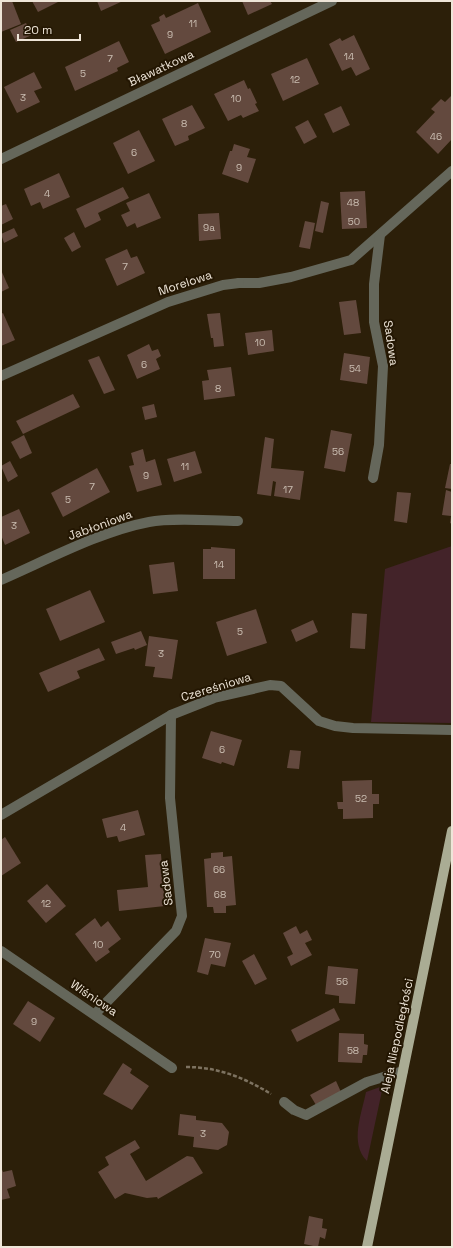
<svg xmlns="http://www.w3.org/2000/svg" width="453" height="1248" font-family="'Space Grotesk',sans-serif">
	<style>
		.green { fill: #432329 }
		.building { fill: #63493e }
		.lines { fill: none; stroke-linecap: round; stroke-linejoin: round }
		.path { stroke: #7d7260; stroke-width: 2.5; stroke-dasharray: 4 2; stroke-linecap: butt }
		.lane { stroke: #65675b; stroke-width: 10 }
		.street { stroke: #65675b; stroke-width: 10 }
		.primary { stroke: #aaac94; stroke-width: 10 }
		.labels { text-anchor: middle; stroke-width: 4; stroke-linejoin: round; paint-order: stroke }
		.number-label { font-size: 10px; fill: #cbbeb2 }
		.street-label { font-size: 12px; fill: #eee5d8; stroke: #231602 }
	</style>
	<rect width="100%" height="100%" fill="#2c1f09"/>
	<g class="green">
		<polygon points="452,546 452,723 371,722 385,569"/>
		<path d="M383 1086 367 1161C349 1143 362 1113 366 1092Z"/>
	</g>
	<g class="building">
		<polygon points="1,1 12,1 21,24 1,32"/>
		<polygon points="32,1 60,1 38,12"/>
		<polygon points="97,1 123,1 101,11"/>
		<polygon points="242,1 270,1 272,4 248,15"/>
		<polygon points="198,3 211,32 165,54 151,25 160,21 159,17 164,14 166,18"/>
		<polygon points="26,23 32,35 16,42 10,30"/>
		<polygon points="354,35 370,69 356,76 351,67 342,71 329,44 340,38 342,41"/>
		<polygon points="119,41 129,62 117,68 118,71 75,91 65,67"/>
		<polygon points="307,58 319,84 283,101 271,74"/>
		<polygon points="34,72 42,88 34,91 40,102 17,113 4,87"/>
		<polygon points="244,80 248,89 250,88 257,103 255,104 259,111 243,118 241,115 228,121 214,94"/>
		<polygon points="452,95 452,139 438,154 416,132 435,112 431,109 441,99 445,102"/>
		<polygon points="192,105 205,128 188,136 189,140 175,146 162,119"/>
		<polygon points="341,106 350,125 333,133 324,114"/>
		<polygon points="308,120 317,137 304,144 295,127"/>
		<polygon points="139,130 155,161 128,174 113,143"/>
		<polygon points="234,144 250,149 247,157 256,159 248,183 222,174 230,151 232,151"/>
		<polygon points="59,173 70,197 43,209 40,202 31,206 24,189"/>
		<polygon points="123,187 129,198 98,213 101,220 85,228 76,209"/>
		<polygon points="365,191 367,228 342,229 340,192"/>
		<polygon points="149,193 161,218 137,228 135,223 127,227 121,215 130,211 126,203"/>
		<polygon points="321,201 329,203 323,233 315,231"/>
		<polygon points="6,204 13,219 1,225 1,206"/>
		<polygon points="219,213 221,239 199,241 198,214"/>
		<polygon points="305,221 315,223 310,249 299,247"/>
		<polygon points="14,228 18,236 4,243 1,234"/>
		<polygon points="74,232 81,247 72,252 64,238"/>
		<polygon points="127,249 131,258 137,256 145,273 117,286 105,259"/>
		<polygon points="1,270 9,288 1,292"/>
		<polygon points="356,300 361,333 344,335 339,302"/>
		<polygon points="3,313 15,340 1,346 1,314"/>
		<polygon points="220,313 224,346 214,347 213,338 211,338 207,314"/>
		<polygon points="272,330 274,351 248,355 245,333"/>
		<polygon points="149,344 152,351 158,349 161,356 156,359 160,369 137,379 127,355"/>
		<polygon points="344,353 370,357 367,384 340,380"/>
		<polygon points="99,356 115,390 104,394 88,360"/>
		<polygon points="231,367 235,396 204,400 202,381 209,380 207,370"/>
		<polygon points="73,394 80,407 23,434 16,421"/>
		<polygon points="154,404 157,417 145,420 142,407"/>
		<polygon points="331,430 352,434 345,472 324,468"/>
		<polygon points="24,435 32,453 20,459 11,442"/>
		<polygon points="265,437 274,439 271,468 304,471 300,500 274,496 276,482 273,481 271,496 257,494"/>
		<polygon points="143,449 146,462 155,459 162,485 137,492 129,466 134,465 131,453"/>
		<polygon points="195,451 202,473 174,482 167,459"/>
		<polygon points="10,461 18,476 8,482 1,466"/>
		<polygon points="450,464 452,464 452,489 445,488"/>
		<polygon points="97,468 110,492 63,517 51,493"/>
		<polygon points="446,490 452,492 452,524 450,523 451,516 442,515"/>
		<polygon points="397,492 411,493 407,523 394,521"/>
		<polygon points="19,509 30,533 5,545 1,535 1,517"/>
		<polygon points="211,547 235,549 235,579 203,579 203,549 211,549"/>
		<polygon points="174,562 178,591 153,594 149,565"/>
		<polygon points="90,590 105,622 60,641 46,609"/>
		<polygon points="256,609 267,643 227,656 216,622"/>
		<polygon points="352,613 367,614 365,649 350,648"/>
		<polygon points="313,620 318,632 296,642 291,630"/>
		<polygon points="141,631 147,645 135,650 134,648 116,654 111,642"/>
		<polygon points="149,636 178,640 172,679 153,677 155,667 145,666"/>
		<polygon points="99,648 105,660 77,671 80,678 48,692 39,673"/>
		<polygon points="211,731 242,740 234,766 222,762 221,764 202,758"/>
		<polygon points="290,750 301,751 299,769 287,768"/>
		<polygon points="372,780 372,794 379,794 379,804 373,804 373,818 343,819 343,809 338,809 337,802 343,802 342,781"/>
		<polygon points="138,810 145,835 119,842 117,836 107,838 102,819"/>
		<polygon points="5,837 21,863 1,876 1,840"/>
		<polygon points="223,852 223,857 232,856 236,905 226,906 226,913 214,913 213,907 207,907 204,859 211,858 211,853"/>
		<polygon points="161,854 165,906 119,911 117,890 148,887 145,855"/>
		<polygon points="47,884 66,906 46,923 27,901"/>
		<polygon points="95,918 101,927 108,921 121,939 108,949 110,952 96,962 75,934"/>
		<polygon points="296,926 300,934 307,930 312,940 305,943 312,955 291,966 287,957 293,954 283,933"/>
		<polygon points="205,938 231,943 225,967 211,964 208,975 197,972"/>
		<polygon points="254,954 267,979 255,985 242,961"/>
		<polygon points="328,966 358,969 355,1004 339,1003 339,996 325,994"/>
		<polygon points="28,1001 55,1018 40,1042 13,1024"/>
		<polygon points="334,1008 340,1020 297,1042 291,1030"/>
		<polygon points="339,1033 364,1034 364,1044 368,1045 367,1055 363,1055 362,1063 338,1062"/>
		<polygon points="123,1063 132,1069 130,1073 149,1086 132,1110 103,1094"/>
		<polygon points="336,1081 341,1092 316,1105 310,1095"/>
		<polygon points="180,1114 196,1116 196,1120 222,1123 229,1132 227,1145 218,1150 193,1147 194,1137 178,1135"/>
		<polygon points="135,1140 140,1148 130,1154 146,1181 187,1156 193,1157 203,1173 158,1199 157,1197 147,1198 125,1193 115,1199 98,1172 109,1165 105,1157"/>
		<polygon points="1,1167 3,1172 12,1170 16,1186 7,1189 10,1198 1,1200"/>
		<polygon points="309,1216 323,1219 322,1228 327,1229 325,1239 320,1237 318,1247 304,1244"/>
	</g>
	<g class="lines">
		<path class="path" d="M186 1067C218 1067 245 1078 271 1094"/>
		<g class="lane">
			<polyline points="239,283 259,283 291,277 351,260 452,171"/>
			<polyline points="373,478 379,445 383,366 374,322 374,284 380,235"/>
			<polyline points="95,1014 176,931 182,916 170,798 171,715"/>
			<polyline points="284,1102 294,1110 306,1115 367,1082 403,1071"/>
		</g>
		<g class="street">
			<polyline points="1,159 332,1"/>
			<polyline points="1,376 168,302 223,285 239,283"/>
			<path d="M1 580C47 560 101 531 149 522 173 517 212 521 238 521"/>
			<polyline points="1,815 171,715 214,698 270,685 281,686 319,721 335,726 353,728 452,730"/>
			<polyline points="1,951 172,1068"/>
		</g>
		<polyline class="primary" points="367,1247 452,831"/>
	</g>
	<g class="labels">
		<g class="number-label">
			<text x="193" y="27">11</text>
			<text x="170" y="38">9</text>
			<text x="349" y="60">14</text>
			<text x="110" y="62">7</text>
			<text x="83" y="77">5</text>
			<text x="295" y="83">12</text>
			<text x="23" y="101">3</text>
			<text x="236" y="102">10</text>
			<text x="184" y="127">8</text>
			<text x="436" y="140">46</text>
			<text x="134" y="156">6</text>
			<text x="239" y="171">9</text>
			<text x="47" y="197">4</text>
			<text x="353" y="206">48</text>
			<text x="354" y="225">50</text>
			<text x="209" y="231">9a</text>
			<text x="125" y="270">7</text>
			<text x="260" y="346">10</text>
			<text x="144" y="368">6</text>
			<text x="355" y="372">54</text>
			<text x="218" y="392">8</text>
			<text x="338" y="455">56</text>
			<text x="185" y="470">11</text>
			<text x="146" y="479">9</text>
			<text x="92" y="490">7</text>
			<text x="288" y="493">17</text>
			<text x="68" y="503">5</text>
			<text x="14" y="529">3</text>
			<text x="219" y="568">14</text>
			<text x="240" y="635">5</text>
			<text x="161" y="657">3</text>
			<text x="222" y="753">6</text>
			<text x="361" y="802">52</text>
			<text x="123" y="831">4</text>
			<text x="219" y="873">66</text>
			<text x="220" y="898">68</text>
			<text x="46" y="907">12</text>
			<text x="98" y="948">10</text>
			<text x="215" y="958">70</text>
			<text x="342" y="985">56</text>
			<text x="34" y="1025">9</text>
			<text x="353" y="1054">58</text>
			<text x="203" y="1137">3</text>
		</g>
		<g class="street-label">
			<text transform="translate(161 68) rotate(-25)" y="4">Bławatkowa</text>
			<text transform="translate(185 283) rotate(-18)" y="4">Morelowa</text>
			<text transform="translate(391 343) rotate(82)" y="4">Sadowa</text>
			<text transform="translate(100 525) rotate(-20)" y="4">Jabłoniowa</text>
			<text transform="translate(216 687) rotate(-17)" y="4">Czereśniowa</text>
			<text transform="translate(166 883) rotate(-97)" y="4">Sadowa</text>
			<text transform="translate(94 998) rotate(34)" y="4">Wiśniowa</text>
			<text transform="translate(397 1036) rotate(-78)" y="4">Aleja Niepodległości</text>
		</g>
	</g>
	<rect width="453" height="1248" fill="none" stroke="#eee5d8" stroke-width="4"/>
	<path d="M18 34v6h62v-6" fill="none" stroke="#eee5d8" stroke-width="2"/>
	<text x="24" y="34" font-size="12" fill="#eee5d8" stroke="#231602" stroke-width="3" paint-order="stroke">20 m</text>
</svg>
